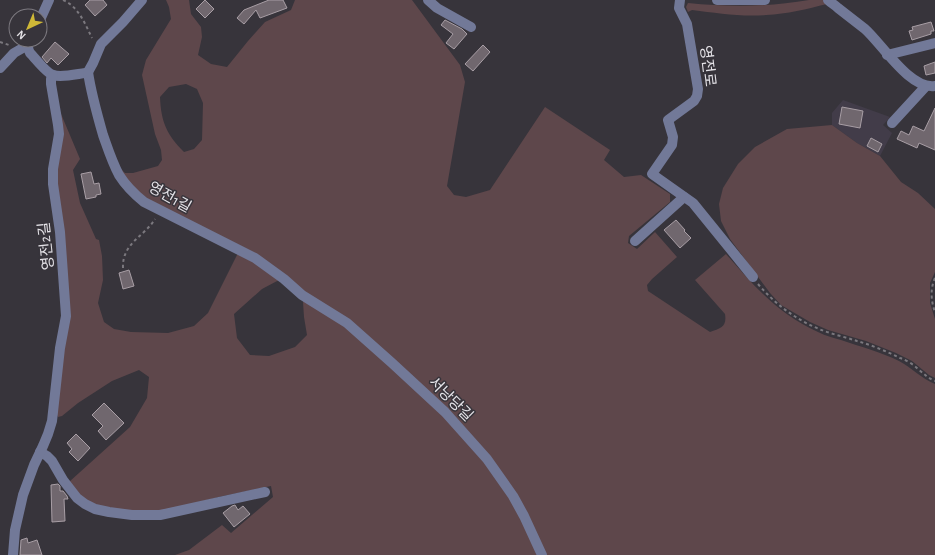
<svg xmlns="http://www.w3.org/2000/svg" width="935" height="555" font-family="'Alegreya Sans','Noto Sans KR',sans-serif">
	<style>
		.built { fill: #423c49 }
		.green { fill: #5e474b; fill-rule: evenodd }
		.building { fill: #70676e; stroke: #a89ea5 }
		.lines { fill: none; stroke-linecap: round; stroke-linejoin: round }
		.path { stroke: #7b787e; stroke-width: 2; stroke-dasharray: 3 3; stroke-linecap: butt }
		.minor { stroke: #727998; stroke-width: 10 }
		.labels { text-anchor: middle; stroke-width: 3; stroke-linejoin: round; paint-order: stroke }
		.street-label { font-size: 15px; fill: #e5e3e8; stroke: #37343b }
	</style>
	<rect width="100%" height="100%" fill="#37343b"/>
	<polygon class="built" points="843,100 890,117 883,125 892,133 880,156 857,143 832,125 832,113"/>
	<g class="green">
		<path d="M166 0H189L191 14 201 27 202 37 198 55 211 64 227 67 248 41 265 22 291 10 295 0H412L460 65 465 82 447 186 454 195 466 197 490 190 545 107 610 150 604 160 624 177 641 175 670 194V202L629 236 628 243 637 249 655 232 677 257 652 279 647 285 648 291 710 332C721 328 727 327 725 314L695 280 726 254C754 286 778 314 818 332 826 336 834 338 841 340 861 347 881 352 899 361 912 368 922 379 935 384V555H175L189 550 222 525 231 533 273 497 271 486 223 496 164 511 148 513 114 510 97 506 81 497 69 482 130 427 147 398 149 377 139 370 112 381 78 403 62 416 58 417 56 413 63 349 69 316 65 251 57 183 56 171 62 137V125L56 102 80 159 73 170 80 203 96 239 99 240 102 256 103 280 98 303 104 322 114 329 131 332 168 333 194 326 208 313 238 253 254 262 279 280 262 289 234 314 237 338 250 355 269 356 295 347 307 335 304 317 303 302 309 296 287 276 256 254 145 199 131 187 118 166 125 173H133L158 166 162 160 161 150 155 134 142 75 146 60 171 19 169 7ZM186 84 197 89 203 103 202 140 194 149 184 152C167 135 161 122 160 97L169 87Z"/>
		<path d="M809 0H825L827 4C807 9 787 14 766 15 741 17 717 13 692 10L688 12 686 7 688 3C728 7 769 7 809 0Z"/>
		<polygon points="832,125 857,143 880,156 901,182 918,193 935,209 935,272 930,283 930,303 935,319 935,378 929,375 912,361 896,353 866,341 828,330 810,322 781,305 770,293 730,239 721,221 719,204 723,188 738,164 755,147 787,129"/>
	</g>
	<g class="building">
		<polygon points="90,0 103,0 107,5 95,16 85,5"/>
		<polygon points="205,0 214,9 205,18 196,9"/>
		<polygon points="269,0 283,0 287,8 260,18 256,10 244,24 237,18 244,10"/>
		<polygon points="445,20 462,29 467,34 454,49 446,43 453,34 441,25"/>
		<polygon points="931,22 934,31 931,31 931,34 912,40 909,31 913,30 912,27"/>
		<polygon points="55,42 69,54 58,65 51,58 47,63 42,57"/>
		<polygon points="483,45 490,52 473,71 465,64"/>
		<polygon points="935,62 935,73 926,75 924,66"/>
		<polygon points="842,107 863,111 860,128 839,124"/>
		<polygon points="935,108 935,150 919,143 917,148 897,139 901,131 909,135 913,126 924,131"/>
		<polygon points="871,138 882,144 878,152 867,146"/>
		<polygon points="91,172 94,184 99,183 101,194 96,195 96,197 86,199 81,174"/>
		<polygon points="676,220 685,230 684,231 691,238 680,248 664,230"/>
		<polygon points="129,270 134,286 123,289 119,273"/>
		<polygon points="104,403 124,423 106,440 98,431 103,426 92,415"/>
		<polygon points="76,434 90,448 78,461 69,452 72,449 67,443"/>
		<polygon points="58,484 60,486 60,491 63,491 67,496 68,499 64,499 65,521 52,522 51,485"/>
		<polygon points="235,505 238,510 243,506 250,514 234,527 223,513 232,506"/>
		<polygon points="27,538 28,543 37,540 42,555 20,555 21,540"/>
	</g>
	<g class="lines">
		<g class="path">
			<path d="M63 0C79 7 85 24 92 38"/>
			<polyline points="0,42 9,45"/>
			<path d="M123 268C122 243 144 237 155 219"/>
			<path d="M935 278C930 289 931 301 935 312"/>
			<path d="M758 284C775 304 795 319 819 329 831 334 845 337 857 341 871 345 886 351 900 358 906 360 913 364 918 369 924 374 928 378 935 381"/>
		</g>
		<g class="minor">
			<polyline points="428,0 437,8 471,27"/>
			<polyline points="680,0 679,8 687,24 698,89 697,96 694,101 668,120 673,137 672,145 652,174 693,203 753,277"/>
			<polyline points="717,0 765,0"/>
			<path d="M828 0C831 3 835 5 838 8 847 15 856 22 865 29 882 44 910 90 935 86"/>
			<polyline points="40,20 49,0"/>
			<path d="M30 40C28 45 27 48 30 53 36 59 46 73 53 75 61 78 77 74 85 73L88 72 93 63 101 44 123 22 142 0"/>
			<polyline points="887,55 935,43"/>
			<polyline points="0,68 14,53 28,45"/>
			<path d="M88 72C91 93 97 114 103 135 108 149 112 162 119 175 126 186 134 194 144 202L255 258 284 279 302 295 347 323 392 363 445 412 487 459 513 496 524 516 542 555"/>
			<polyline points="892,123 926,86"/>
			<polyline points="635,241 684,197"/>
			<polyline points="40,452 47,456 52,461 63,480 77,498 85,504 95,509 109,512 132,515 160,515 265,492"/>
			<polyline points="13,555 15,530 23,495 34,465 43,446 48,434 52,421 60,348 66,316 60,232 53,184 53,169 59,134 58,125 51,84 51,79 53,75"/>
		</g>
	</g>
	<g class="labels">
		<g class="street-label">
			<text transform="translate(708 66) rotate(83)" y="5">영전로</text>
			<text transform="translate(170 197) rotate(29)" y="5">영전1길</text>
			<text transform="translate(46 246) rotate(-96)" y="5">영전2길</text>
			<text transform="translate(451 399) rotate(45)" y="5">서낭당길</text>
		</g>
	</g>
	<g transform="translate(28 28) rotate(224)"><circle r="19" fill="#37343b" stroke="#7d7a80"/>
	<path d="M0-3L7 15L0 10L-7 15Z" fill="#cfb837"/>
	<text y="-6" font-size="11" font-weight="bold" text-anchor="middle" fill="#e5e3e8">N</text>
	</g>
</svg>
